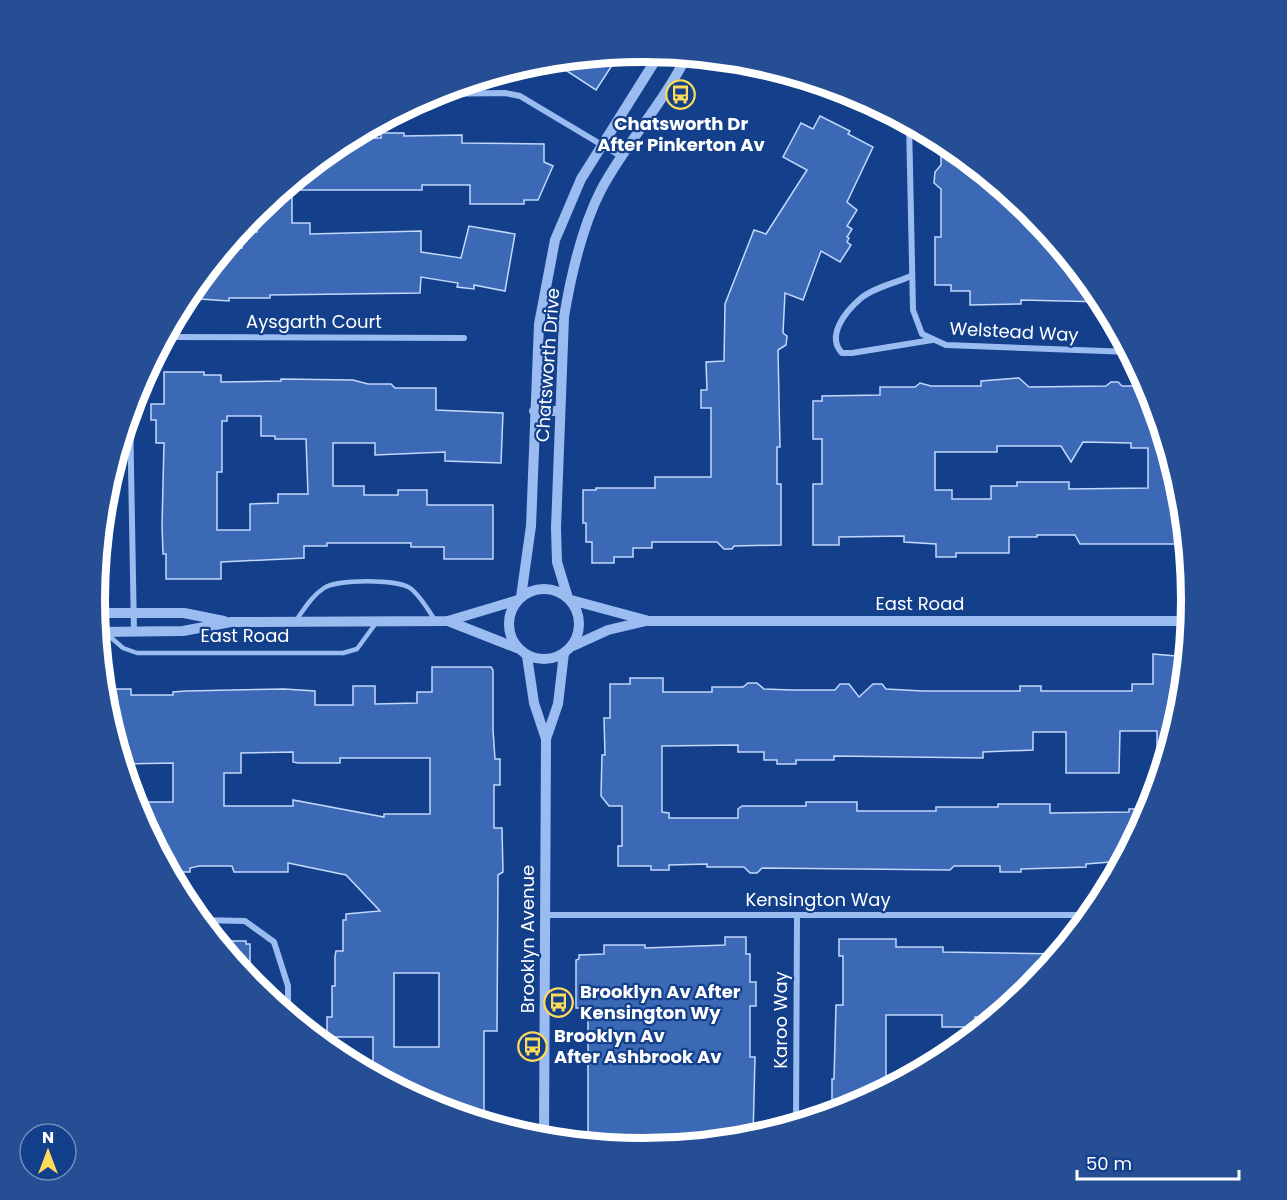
<svg xmlns="http://www.w3.org/2000/svg" width="1287" height="1200" font-family="Poppins,sans-serif">
	<style>
		.building { fill: #3c69b5; stroke: #c2d8fc; stroke-width: 1.5; fill-rule: evenodd }
		.lines { fill: none; stroke-linecap: round; stroke-linejoin: round }
		.service { stroke: #9bbcf0; stroke-width: 4.5 }
		.minor { stroke: #9bbcf0; stroke-width: 6 }
		.tertiary { stroke: #9bbcf0; stroke-width: 10 }
		.labels { text-anchor: middle; stroke-width: 4.5; stroke-linejoin: round; paint-order: stroke }
		.poi-label { font-size: 18px; font-weight: bold; fill: #fff; stroke: #133f8b; text-anchor: start }
		.street-label { font-size: 18px; fill: #fff; stroke: #133f8b }
		.rim { fill: none; stroke: #fff; stroke-width: 8 }
	</style>
	<rect width="100%" height="100%" fill="#133f8b"/>
	<g class="building">
		<polygon points="620,53 596,90 550,60 609,54"/>
		<polygon points="820,116 850,131 848,134 873,147 847,202 857,210 847,226 852,229 847,237 849,238 847,242 851,245 840,262 821,251 803,300 785,293 783,333 787,336 786,345 778,350 780,447 777,447 777,484 781,484 781,545 734,546 732,549 724,549 717,542 652,542 652,548 633,548 633,557 614,557 614,563 592,563 592,542 586,542 586,523 583,523 583,490 596,490 596,488 655,488 655,477 711,477 711,408 701,408 701,390 707,390 706,362 724,361 725,304 754,230 766,234 807,170 783,157 801,123 813,129"/>
		<polygon points="381,133 404,133 404,136 462,135 462,143 544,144 544,162 553,166 538,200 524,200 524,204 470,204 470,185 422,185 422,190 292,190 292,223 310,223 310,234 421,231 421,252 461,258 469,226 515,234 505,291 474,285 474,289 457,287 458,283 421,277 420,293 270,295 270,298 229,298 229,301 185,298 226,248 242,248 242,232 257,232 257,210 339,143 350,138 381,138"/>
		<polygon points="941,140 1032,212 1104,302 1021,300 1021,304 970,305 970,291 951,291 951,285 935,285 935,237 941,237 941,189 934,183 935,172 941,165"/>
		<path d="M164 372H204V375H221V382L281 381V379L353 380 368 384H391L395 388H436V410L503 413 501 463 445 461V452L375 455V443H333V486H364V495H398V490H427V505H493V559H444V547H411V543H327V546H304V558L221 562V579H166V554H163L162 525 164 443H156V420H151V404H164ZM227 416H261V436H275V439H306L308 494H278V503L250 504V530H217V472H222V421H227Z"/>
		<path d="M1019 378 1029 387 1106 386 1111 382H1118L1122 386H1149L1182 493 1183 544H1080L1075 535H1037V537H1009V553H956V557H936V544L904 542V536L839 537V545H813V484H822V439H813V401H822V396L880 395V387H915L920 383 931 386H981V381ZM1083 442 1131 443V448H1148V488L1069 489V482H1017V486H991V499H952V490H935V452H997V446H1061L1071 462Z"/>
		<polygon points="1153,654 1187,657 1182,707 1161,775 1157,775 1157,731 1120,731 1119,773 1066,773 1066,732 1033,732 1033,750 983,752 983,758 834,756 834,760 796,760 796,764 777,764 777,760 764,760 764,752 738,752 738,745 662,746 662,812 669,813 669,818 738,818 738,809 742,806 806,806 806,802 857,802 857,811 936,811 936,807 998,807 998,804 1050,804 1050,813 1129,812 1129,809 1151,809 1123,861 1086,864 1086,867 1021,869 1021,872 1000,872 1000,866 954,866 950,870 762,868 757,873 750,873 744,867 707,867 707,864 669,865 669,870 651,870 651,866 618,866 618,846 622,846 622,806 609,806 601,796 602,755 605,755 604,718 610,718 610,684 630,684 630,678 663,678 663,692 712,692 712,687 743,687 748,683 757,683 764,689 792,690 835,690 840,684 849,684 859,697 873,684 882,684 886,689 923,691 1020,691 1020,686 1041,686 1041,691 1132,691 1132,684 1153,684"/>
		<path d="M432 667H491L493 670V730L495 759H500V785H494V828H502L503 872 498 875 497 1031H484V1123L433 1107 373 1075V1037H327V1017H332V986H335V956L336 951H343V920H346V914L380 911 346 875 288 863V872H234L232 866H199L190 868V872H169L134 802H173V763L122 764 110 722V689H131V695H173V692L186 691 284 689 315 691V705H353V686H375V704L417 703V692H432ZM293 752V762L298 763H340V758H430V814H384V817L293 800V806H224V773H241V753ZM394 973H439V1047H394Z"/>
		<polygon points="725,937 746,937 746,954 750,954 750,982 756,982 756,1006 750,1006 750,1057 755,1057 753,1138 643,1149 593,1144 593,1136 588,1136 588,1008 576,1008 576,960 579,959 579,955 604,954 604,945 645,945 645,948 725,945"/>
		<polygon points="839,939 896,939 896,947 943,947 943,952 1060,954 1031,988 997,1016 975,1017 975,1027 942,1027 942,1015 886,1015 886,1090 853,1107 835,1113 835,1100 832,1100 832,1079 834,1079 836,1005 843,1005 843,956 839,956"/>
		<polygon points="216,941 246,941 246,944 250,944 250,962 234,962"/>
	</g>
	<g class="lines">
		<g class="service">
			<path d="M297 619C305 608 312 596 324 588 337 579 397 579 410 588 420 595 428 610 435 620"/>
			<polyline points="107,634 123,648 137,653 343,653 357,649 376,623"/>
		</g>
		<g class="minor">
			<polyline points="812,80 822,83"/>
			<polyline points="431,94 505,93 520,96 622,157"/>
			<polyline points="909,122 913,310 922,334 946,345 1131,352"/>
			<path d="M911 276C896 283 872 288 860 299 845 312 826 336 842 353H852L932 340"/>
			<polyline points="165,337 464,338"/>
			<polyline points="130,411 134,632"/>
			<polyline points="104,632 104,501"/>
			<polyline points="545,915 1092,915"/>
			<polyline points="200,920 245,921 274,942 288,986 288,1015"/>
			<polyline points="796,1125 797,915"/>
		</g>
		<g class="tertiary">
			<polyline points="534,411 559,411"/>
			<circle cx="544" cy="624" r="35"/>
			<polyline points="521,597 531,526 539,324 555,240 581,179 660,53"/>
			<path d="M568 598 557 562 556 528 564 317C571 275 581 229 601 190 626 143 664 103 687 55"/>
			<polyline points="571,600 649,621 1190,621"/>
			<polyline points="96,613 184,613 224,621"/>
			<polyline points="448,621 517,648"/>
			<polyline points="98,632 183,631 231,622 448,621 518,600"/>
			<polyline points="573,646 608,630 646,621"/>
			<polyline points="527,656 534,703 546,739 544,1139"/>
			<polyline points="546,739 558,704 564,653"/>
		</g>
	</g>
	<defs>
		<symbol id="bus-ring" viewBox="-11 -11 22 22"><circle r="9.5" fill="#133f8b" stroke="#ffdb5a" stroke-width="1.5"/><path d="M-5-6H5V4H4V6H2V4H-2V6H-4V4H-5ZM-3.5-4V0h7V-4ZM-3.5 1.2v1.5H-2V1.2ZM2 1.2v1.5H3.5V1.2Z" fill="#ffdb5a"/></symbol>
	</defs>
	<g fill-rule="evenodd">
		<use href="#bus-ring" x="664" y="78" width="33" height="33"/>
		<use href="#bus-ring" x="542" y="986" width="33" height="33"/>
		<use href="#bus-ring" x="516" y="1030" width="33" height="33"/>
	</g>
	<g class="labels">
		<g class="poi-label">
			<text x="681" y="130" text-anchor="middle">Chatsworth Dr<tspan x="681" dy="21">After Pinkerton Av</tspan></text>
			<text x="580" y="998">Brooklyn Av After<tspan x="580" dy="21">Kensington Wy</tspan></text>
			<text x="554" y="1042">Brooklyn Av<tspan x="554" dy="21">After Ashbrook Av</tspan></text>
		</g>
		<g class="street-label">
			<text x="314" y="328">Aysgarth Court</text>
			<text transform="translate(1014 332) rotate(3)" y="6">Welstead Way</text>
			<text transform="translate(548 365) rotate(-86)" y="6">Chatsworth Drive</text>
			<text x="920" y="610">East Road</text>
			<text x="245" y="642">East Road</text>
			<text x="818" y="906">Kensington Way</text>
			<text transform="translate(528 939) rotate(-90)" y="6">Brooklyn Avenue</text>
			<text transform="translate(781 1020) rotate(-90)" y="6">Karoo Way</text>
		</g>
	</g>
	<path d="M0 0H1287V1200H0ZM105 600a538 538 0 1 1 1076 0a538 538 0 1 1-1076 0Z" fill="#264e94" fill-rule="evenodd"/>
	<path class="rim" d="M105 600a538 538 0 1 1 1076 0a538 538 0 1 1-1076 0Z"/>
	<g transform="translate(48 1152)"><circle r="28" fill="#133f8b" stroke="#718cb9" stroke-width="1.5"/>
	<path d="M0-4.5L10 22L0 15L-10 22Z" fill="#ffdb5a"/>
	<text y="-9" font-size="16" font-weight="bold" text-anchor="middle" fill="#ffffff">N</text>
	</g>
	<path d="M1077 1170v9h162v-9" fill="none" stroke="#ffffff" stroke-width="3"/>
	<text x="1086" y="1170" font-size="18" fill="#ffffff" stroke="#133f8b" stroke-width="4.5" paint-order="stroke">50 m</text>
</svg>
